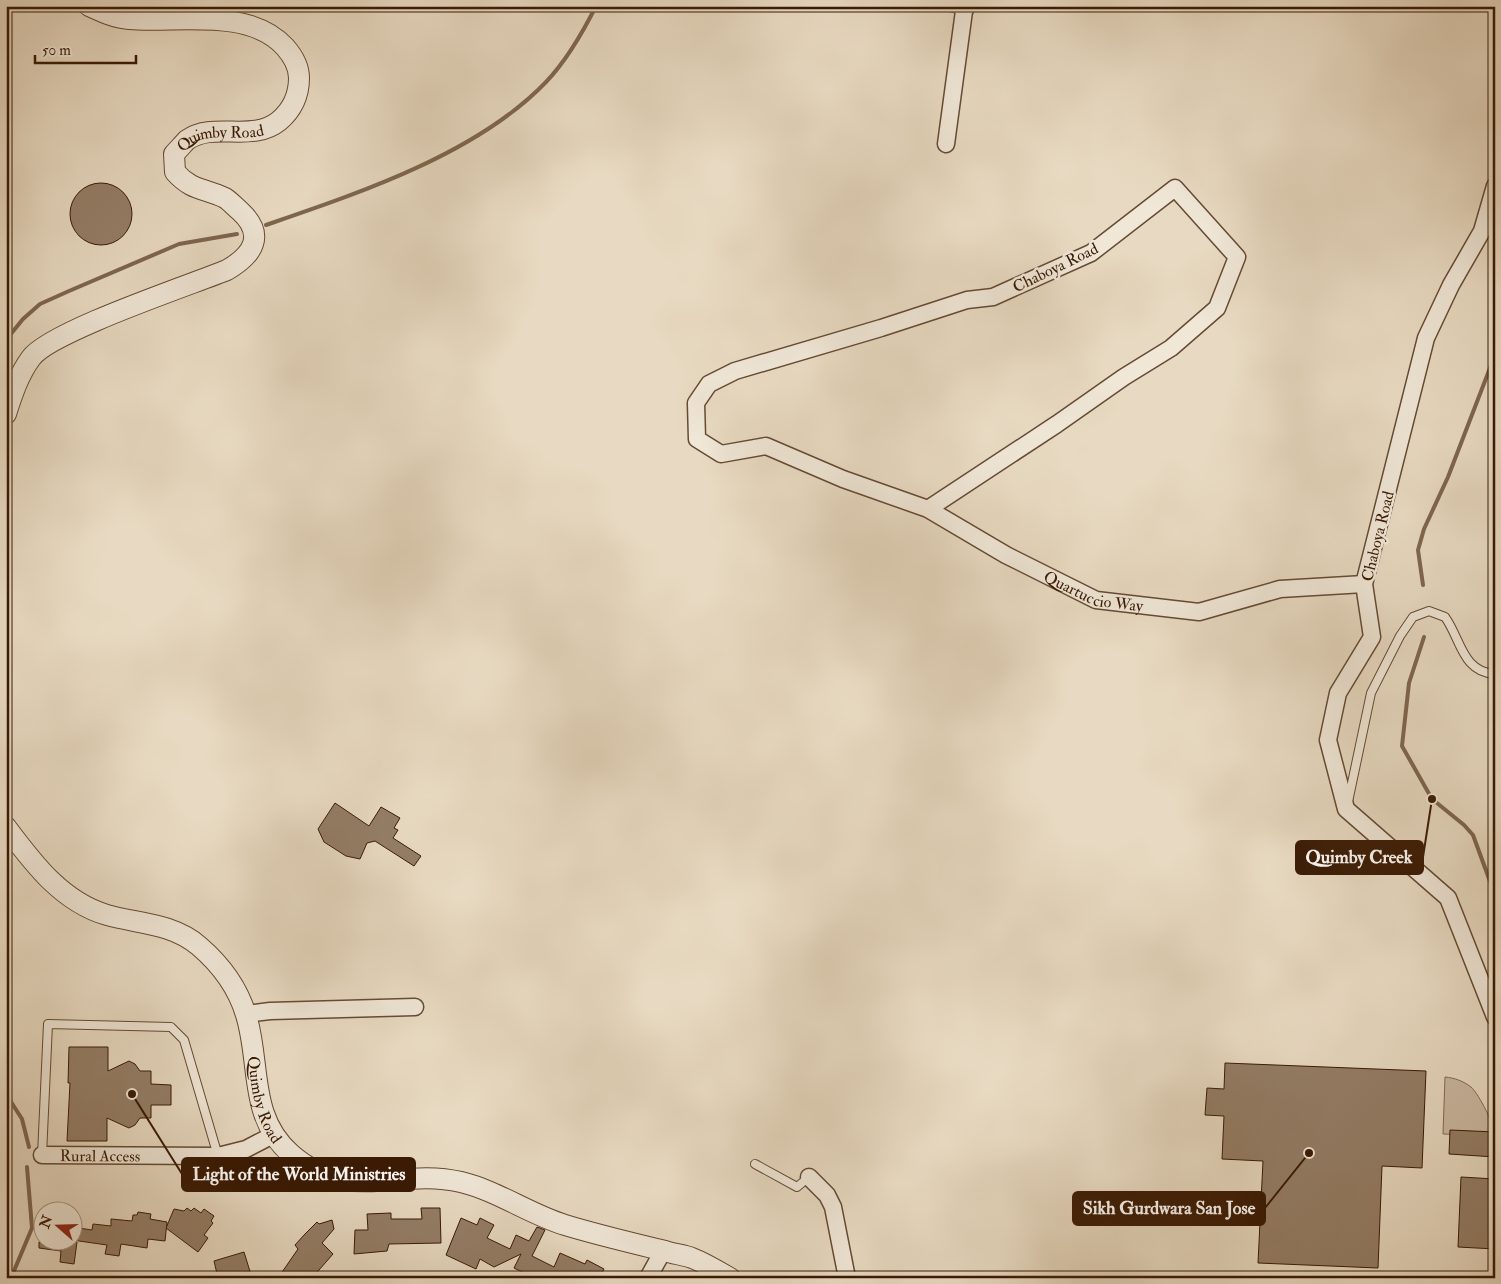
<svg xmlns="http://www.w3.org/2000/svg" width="1501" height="1284" font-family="'IM FELL Double Pica',serif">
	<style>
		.green { fill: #cab9a2; stroke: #826a53 }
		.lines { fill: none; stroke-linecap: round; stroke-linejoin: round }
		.stream { stroke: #7e664f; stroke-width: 4 }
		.building { fill: #947e67; stroke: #391a04 }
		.service-casing { stroke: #654a34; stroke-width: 10 }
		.minor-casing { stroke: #654a34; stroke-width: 19 }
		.tertiary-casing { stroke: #654a34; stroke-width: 22 }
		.service { stroke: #f0e7d7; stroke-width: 8 }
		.minor { stroke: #f0e7d7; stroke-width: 16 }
		.tertiary { stroke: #f0e7d7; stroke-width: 20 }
		.labels { text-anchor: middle; stroke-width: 5; stroke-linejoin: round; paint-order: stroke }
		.street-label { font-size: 16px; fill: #391a04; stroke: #f0e7d7 }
		.leader { fill: none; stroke: #391a04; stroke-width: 2 }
		.callout-dot { fill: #391a04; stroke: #f0e7d7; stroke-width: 2 }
		.callout { fill: #391a04; stroke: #391a04; stroke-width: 2 }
		.callout-label { font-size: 18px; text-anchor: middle; font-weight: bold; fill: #fff }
	</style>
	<rect width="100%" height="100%" fill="#e8dac2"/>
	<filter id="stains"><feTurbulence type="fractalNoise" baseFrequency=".004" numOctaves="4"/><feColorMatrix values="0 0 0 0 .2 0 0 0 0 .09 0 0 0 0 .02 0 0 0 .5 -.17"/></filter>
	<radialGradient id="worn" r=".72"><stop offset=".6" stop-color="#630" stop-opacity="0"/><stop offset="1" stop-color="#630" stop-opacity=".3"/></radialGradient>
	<path class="green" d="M1445 1077C1455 1078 1463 1081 1471 1087 1479 1094 1495 1126 1495 1136L1443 1134Z"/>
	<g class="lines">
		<g class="stream">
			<path d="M266 225C359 193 477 154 546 82 567 60 582 34 596 6"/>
			<polyline points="6,340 23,319 40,304 69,291 179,244 237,234"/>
			<polyline points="1423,585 1418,550 1424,529 1448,477 1495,355"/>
			<polyline points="1424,637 1409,683 1402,746 1432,799 1464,825 1473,835 1495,895"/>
			<polyline points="6,1094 22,1119 29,1147"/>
			<polyline points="11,1278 32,1228 27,1167"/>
		</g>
	</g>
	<g class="building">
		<circle cx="101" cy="214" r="31"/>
		<polygon points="335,803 369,826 381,807 400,818 394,828 398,830 393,838 421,856 414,866 375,841 367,843 360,859 346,856 324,842 318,829"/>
		<polygon points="69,1047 108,1047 108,1071 129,1061 135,1064 140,1071 151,1071 151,1084 171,1085 171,1105 151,1105 151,1118 140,1118 135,1125 129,1128 107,1118 107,1141 67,1141 70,1083 68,1083"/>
		<polygon points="1225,1063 1426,1071 1422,1168 1382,1166 1378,1268 1258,1263 1263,1161 1222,1159 1224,1116 1205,1115 1207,1088 1224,1089"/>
		<polygon points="1450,1130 1495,1132 1495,1157 1449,1154"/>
		<polygon points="1461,1177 1495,1179 1495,1249 1458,1247"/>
		<polygon points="187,1208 191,1211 194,1208 201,1213 204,1209 214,1216 211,1221 213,1223 204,1235 208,1238 198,1252 166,1228 174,1209 184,1211"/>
		<polygon points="421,1208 440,1208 441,1243 389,1244 387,1251 354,1254 355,1230 368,1230 367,1214 391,1213 391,1219 422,1219"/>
		<polygon points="138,1212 151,1214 150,1219 167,1222 165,1241 148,1239 147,1248 121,1244 119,1256 105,1254 107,1245 72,1240 72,1227 92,1230 93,1224 111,1226 111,1219 132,1221 133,1215 137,1215"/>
		<polygon points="461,1218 477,1225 480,1218 494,1225 487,1238 510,1249 516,1235 529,1241 537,1227 545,1230 532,1256 554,1267 560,1253 585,1264 587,1260 604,1269 599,1278 583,1278 576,1274 574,1276 577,1278 534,1278 514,1268 521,1254 494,1267 480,1259 476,1269 446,1255"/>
		<polygon points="332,1220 334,1229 322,1243 333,1254 312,1278 278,1278 298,1249 295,1245 305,1234 317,1222 319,1224"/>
		<polygon points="39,1242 77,1242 74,1264 60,1262 61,1251 39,1248"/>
		<polygon points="244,1252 252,1278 218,1278 214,1261"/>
	</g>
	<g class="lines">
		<defs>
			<g id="service">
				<polyline points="946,6 964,11"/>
				<path d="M1348 802 1371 693 1400 636 1413 617 1429 611 1445 617C1461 639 1462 672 1495 674"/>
				<polyline points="42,1155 48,1024 171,1027 184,1040 218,1156"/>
				<polyline points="755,1164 797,1187 809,1177"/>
			</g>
			<g id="minor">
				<polyline points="946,144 964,11 967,6"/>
				<polyline points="1495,186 1482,231 1451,285 1426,338 1364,584 1372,637 1338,693 1328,740 1346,809 1448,898 1495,1017"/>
				<path id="s1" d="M928 509 1057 424 1124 377 1171 348 1217 308 1237 257 1175 188 1091 253 993 297 967 300 881 328 735 371 709 384 696 403 697 439 721 454 766 446 843 479 928 509 1006 555 1096 600 1199 612 1280 589 1364 584"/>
				<polyline points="246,1014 270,1011 415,1007"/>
				<path id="s2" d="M42 1155 218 1156 246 1149 273 1135"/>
				<polyline points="809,1177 827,1195 833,1207 847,1278"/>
				<polyline points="648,1278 663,1251"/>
			</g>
			<g id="tertiary">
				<path id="s3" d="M6 414C12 395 19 374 31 358 49 332 190 285 227 270 253 255 266 235 240 211 235 207 230 201 225 198 204 188 192 191 175 172L174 154C178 150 183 144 187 140 214 121 252 143 279 121 292 110 299 95 299 78 299 66 293 56 285 47 249 7 177 23 129 19 115 18 102 12 89 6"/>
				<path id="s4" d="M6 827C33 863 62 902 107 915 139 924 172 923 199 946 220 964 238 988 246 1015 261 1063 248 1117 291 1154 348 1204 398 1167 461 1182 498 1191 529 1214 565 1225 598 1235 632 1243 665 1251 674 1254 684 1255 692 1258 705 1263 718 1271 730 1278"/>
			</g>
		</defs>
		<use href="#service" class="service-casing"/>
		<use href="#minor" class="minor-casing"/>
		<use href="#tertiary" class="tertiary-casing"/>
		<use href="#service" class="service"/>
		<use href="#minor" class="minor"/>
		<use href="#tertiary" class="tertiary"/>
	</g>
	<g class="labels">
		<g class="street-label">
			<text dy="6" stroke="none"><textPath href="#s3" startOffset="500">Quimby Road</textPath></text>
			<text transform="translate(1055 267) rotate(-26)" y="6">Chaboya Road</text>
			<text transform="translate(1377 536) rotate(-76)" y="6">Chaboya Road</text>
			<text dy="6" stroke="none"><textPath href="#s1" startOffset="1505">Quartuccio Way</textPath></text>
			<text dy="6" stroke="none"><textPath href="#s4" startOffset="406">Quimby Road</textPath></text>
			<text dy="6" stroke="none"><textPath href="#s2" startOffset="58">Rural Access</textPath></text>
		</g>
	</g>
	<path class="leader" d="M1432 799L1423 857M132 1094L182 1174M1309 1153L1265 1208"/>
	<g class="callout-dot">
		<circle cx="1432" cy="799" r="5"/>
		<circle cx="132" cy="1094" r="5"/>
		<circle cx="1309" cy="1153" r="5"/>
	</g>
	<g class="callout">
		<rect x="1296" y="841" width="127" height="33" rx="5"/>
		<rect x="182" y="1158" width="233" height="33" rx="5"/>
		<rect x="1073" y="1192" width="192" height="33" rx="5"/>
	</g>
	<g class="callout-label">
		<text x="1359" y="863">Quimby Creek</text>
		<text x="299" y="1180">Light of the World Ministries</text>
		<text x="1169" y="1214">Sikh Gurdwara San Jose</text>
	</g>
	<rect width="1501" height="1284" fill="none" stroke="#e8dac2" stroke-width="25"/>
	<rect x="8" y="8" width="1486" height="1269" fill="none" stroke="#391a04" stroke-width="2.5"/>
	<rect x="12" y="12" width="1476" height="1259" fill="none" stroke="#391a04"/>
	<g transform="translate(58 1226) rotate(290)"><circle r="24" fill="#f0e7d7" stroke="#a79583"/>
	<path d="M0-4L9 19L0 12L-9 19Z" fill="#8f2418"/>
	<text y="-8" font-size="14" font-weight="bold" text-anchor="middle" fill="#391a04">N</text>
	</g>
	<path d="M35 55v8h101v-8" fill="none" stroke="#391a04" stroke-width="2.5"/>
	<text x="42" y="55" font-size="15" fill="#391a04" stroke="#f0e7d7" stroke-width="4" paint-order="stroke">50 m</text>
	<rect width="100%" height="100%" filter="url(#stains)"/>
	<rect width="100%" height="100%" fill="url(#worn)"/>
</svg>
